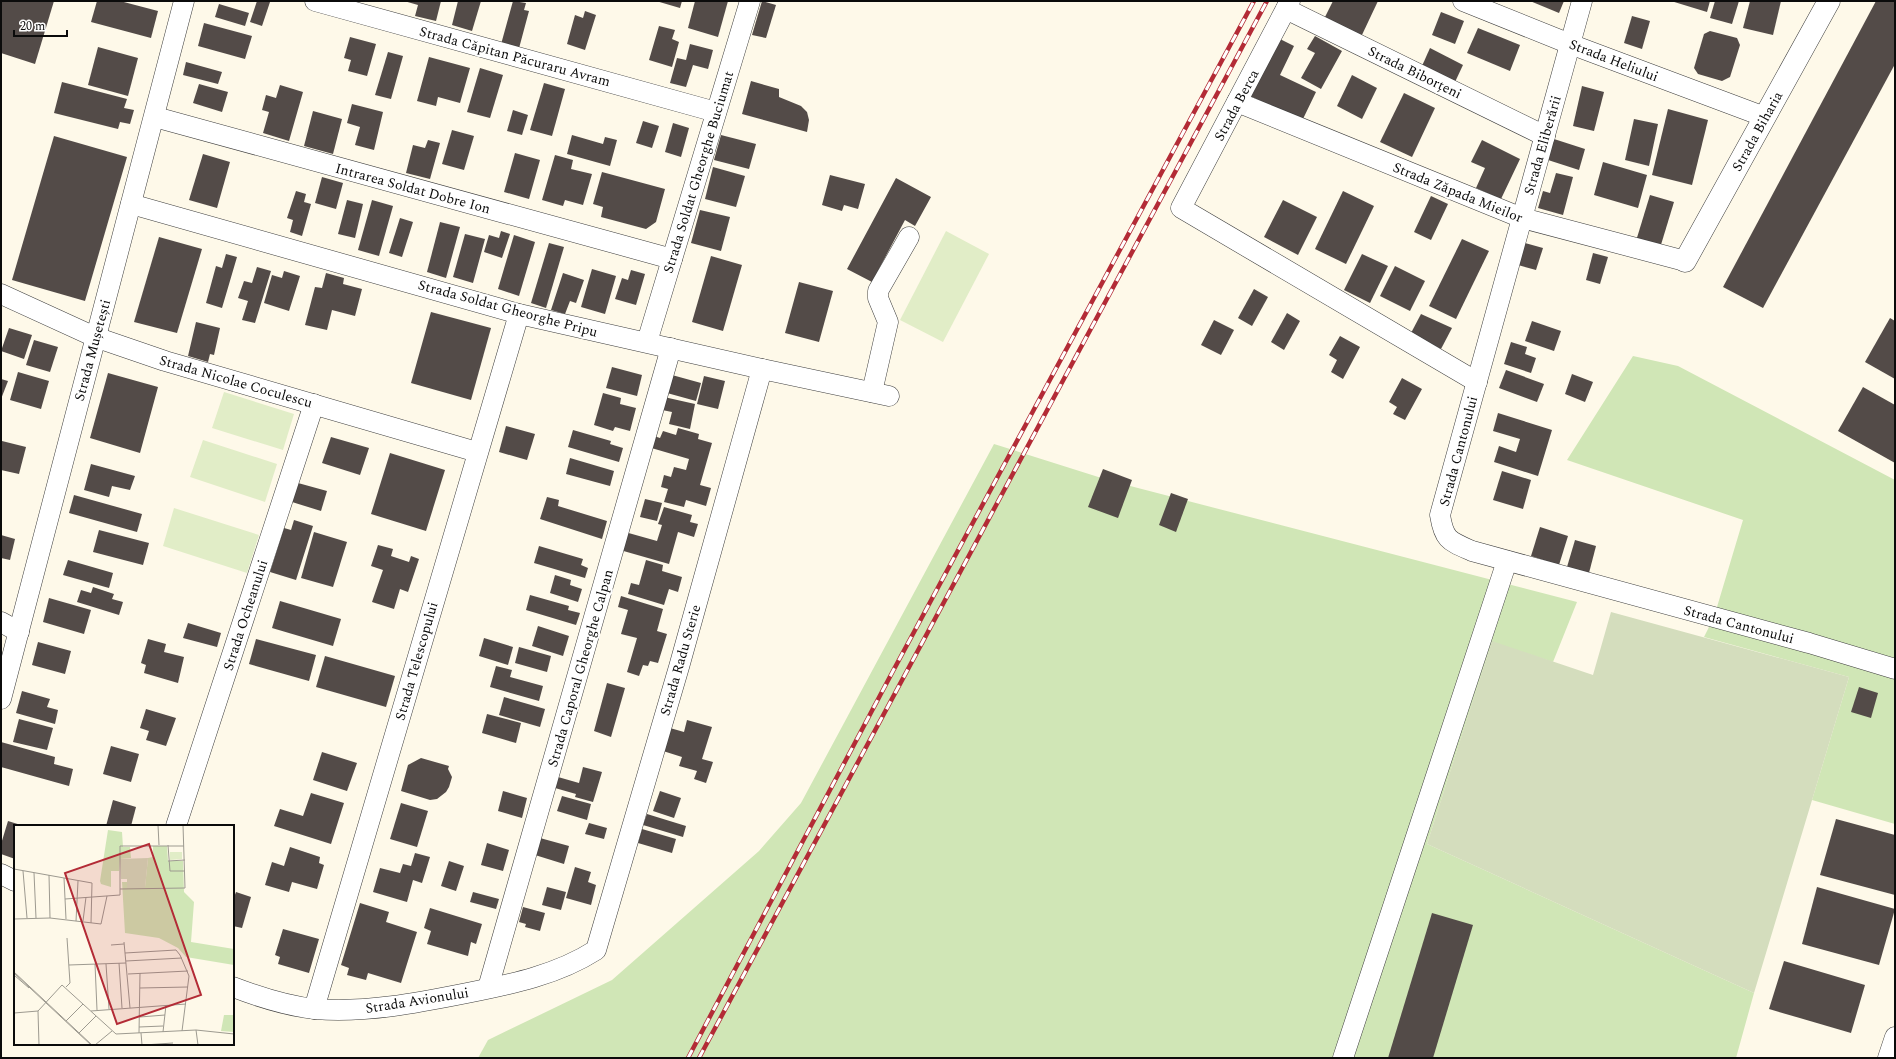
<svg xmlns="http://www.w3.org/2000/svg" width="1896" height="1059" font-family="Spectral,serif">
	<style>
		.green { fill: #d0e6b6 }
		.cemetery { fill: #d4ddbd }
		.pitch { fill: #e1edc7 }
		.building { fill: #534b48 }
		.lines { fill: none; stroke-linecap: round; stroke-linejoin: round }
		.minor-casing { stroke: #3e3e3e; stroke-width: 21 }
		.tertiary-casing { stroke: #3e3e3e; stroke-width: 23 }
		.minor { stroke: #fff; stroke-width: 20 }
		.tertiary { stroke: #fff; stroke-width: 22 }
		.rail-casing { stroke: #b32b36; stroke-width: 4.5 }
		.rail { stroke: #fff; stroke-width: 3; stroke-dasharray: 9; stroke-linecap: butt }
		.labels { text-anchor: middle; stroke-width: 4; stroke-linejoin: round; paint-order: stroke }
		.street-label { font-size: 14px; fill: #0b0b0b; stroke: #fff }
		.inset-road { fill: none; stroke: #9d9a90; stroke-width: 1 }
		.view { fill: #b32b36; fill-opacity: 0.15; stroke: #b32b36; stroke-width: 2 }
		.inset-edge { fill: none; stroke: #0b0b0b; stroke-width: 2 }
	</style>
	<rect width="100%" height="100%" fill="#fef9e9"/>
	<g class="green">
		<polygon points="1633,356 1678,366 1895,480 1895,824 1812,800 1849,677 1704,637 1714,617 1743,520 1567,460"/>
		<polygon points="994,444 1111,481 1577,602 1553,662 1492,642 1427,844 1754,993 1736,1058 478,1058 488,1040 612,980 759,851 801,803"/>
	</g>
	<polygon class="cemetery" points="1611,612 1849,677 1754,993 1427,844 1492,641 1593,675"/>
	<g class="pitch">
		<polygon points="946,231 989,254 943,342 900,320"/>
		<polygon points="224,392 294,414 283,450 212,428"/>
		<polygon points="203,440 277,464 265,502 190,477"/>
		<polygon points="174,508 259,535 247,573 163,546"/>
	</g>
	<g class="building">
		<polygon points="1,1 54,1 35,64 1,53"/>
		<polygon points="97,1 120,1 158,11 151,38 91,22"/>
		<polygon points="257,1 270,2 262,26 250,22"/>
		<polygon points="404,1 441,1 436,21 415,16 418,5"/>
		<polygon points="458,1 481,1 472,31 452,25"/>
		<polygon points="513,1 526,3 524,10 529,11 518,52 500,48"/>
		<polygon points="656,1 682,1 680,8"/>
		<polygon points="695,1 728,1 718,37 688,28"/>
		<polygon points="762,1 776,5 766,38 752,35"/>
		<polygon points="1333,1 1378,1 1361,37 1324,19"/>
		<polygon points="1530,1 1564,1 1559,13"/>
		<polygon points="1671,1 1710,1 1707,12"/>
		<polygon points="1715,1 1739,1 1732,24 1710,18"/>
		<polygon points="1750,1 1781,1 1773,35 1743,28"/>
		<polygon points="1876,1 1895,1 1895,64 1763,308 1723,287"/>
		<polygon points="219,4 249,13 245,26 215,17"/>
		<polygon points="585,11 596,15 585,50 567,44 575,15 583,18"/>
		<polygon points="1441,12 1464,21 1455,44 1432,35"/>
		<polygon points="1632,16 1650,21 1642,49 1624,43"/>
		<polygon points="204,23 252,36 245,59 198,46"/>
		<polygon points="659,26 675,30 672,39 679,42 672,67 649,60"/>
		<polygon points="1478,28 1520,45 1510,71 1467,53"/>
		<polygon points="1710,31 1737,38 1740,45 1730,77 1722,81 1698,74 1694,68 1704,34"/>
		<polygon points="1274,36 1294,46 1280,75 1316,92 1302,121 1246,94"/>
		<polygon points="1315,36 1342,51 1321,89 1301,78 1315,53 1307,49"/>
		<polygon points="350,37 376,44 367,76 348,71 351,60 344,58"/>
		<polygon points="690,44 713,50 708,69 693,65 686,87 670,83 677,58 686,60"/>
		<polygon points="98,47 138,58 128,96 88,85"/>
		<polygon points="1430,48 1463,65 1455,82 1422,66"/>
		<polygon points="388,52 403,56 391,99 375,95"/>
		<polygon points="429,57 470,68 460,103 438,97 436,106 417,101"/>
		<polygon points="186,62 222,72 218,84 183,75"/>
		<polygon points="480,68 503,75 490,118 467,112"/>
		<polygon points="1352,75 1377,88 1362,119 1337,106"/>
		<polygon points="751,81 779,89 779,97 801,106 807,112 809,120 807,132 742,114"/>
		<polygon points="62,82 127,99 124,108 134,110 130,124 120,122 118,129 54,113"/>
		<polygon points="544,83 565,89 552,136 530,130"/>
		<polygon points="199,84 228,92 222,112 193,103"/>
		<polygon points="280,85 303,92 289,141 263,133 269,112 262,110 266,95 276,98"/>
		<polygon points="1582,86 1604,92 1594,131 1573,126"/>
		<polygon points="1404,93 1435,108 1412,157 1380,142"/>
		<polygon points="352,104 383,112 374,150 355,145 360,127 347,123"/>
		<polygon points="1668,109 1708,120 1692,185 1652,175"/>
		<polygon points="513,110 528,115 522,135 507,131"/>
		<polygon points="313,111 342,119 333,154 304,146"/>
		<polygon points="1634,119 1658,124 1649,166 1625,160"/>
		<polygon points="643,121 659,126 652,148 636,143"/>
		<polygon points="673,123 689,128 681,157 665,152"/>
		<polygon points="452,130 474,136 464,170 442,164"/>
		<polygon points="572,135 603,144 605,137 617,140 610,166 567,154"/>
		<polygon points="721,135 756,144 749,169 714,160"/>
		<polygon points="54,136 127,157 85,301 12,280"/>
		<polygon points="1554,139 1585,149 1579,170 1548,160"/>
		<polygon points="428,140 440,143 430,179 406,173 413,145 425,148"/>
		<polygon points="1482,140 1520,159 1501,199 1476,188 1485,168 1471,162"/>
		<polygon points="515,153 540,160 529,199 504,192"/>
		<polygon points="203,154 230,162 217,208 189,200"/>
		<polygon points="555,155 573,160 571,169 592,174 583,205 565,200 563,206 542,200"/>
		<polygon points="1603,162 1647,175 1638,208 1594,195"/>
		<polygon points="713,167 745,176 736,207 705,199"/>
		<polygon points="602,172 665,189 656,222 646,229 601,217 603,207 593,204"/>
		<polygon points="1556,173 1573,177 1563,215 1538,208 1543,191 1550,193"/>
		<polygon points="830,175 865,184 858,209 844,205 842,211 822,205"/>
		<polygon points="322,177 343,183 336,209 315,203"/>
		<polygon points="896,178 931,197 915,226 905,220 872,282 847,269"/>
		<polygon points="296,191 306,194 304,202 311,204 302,236 290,232 293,220 287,218"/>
		<polygon points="1343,191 1374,206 1346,264 1315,249"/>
		<polygon points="1650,195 1674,202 1660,248 1636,241"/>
		<polygon points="1431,196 1448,204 1431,240 1414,232"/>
		<polygon points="347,200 363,204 355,238 338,234"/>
		<polygon points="372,200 393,206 379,256 358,250"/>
		<polygon points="1283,200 1317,217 1298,255 1264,237"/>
		<polygon points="700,210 730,217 721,251 691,243"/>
		<polygon points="400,218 413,222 402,257 389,253"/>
		<polygon points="440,222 460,227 446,278 427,272"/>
		<polygon points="501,231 510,234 502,258 484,252 489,235 499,238"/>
		<polygon points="465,234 485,239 473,283 453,277"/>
		<polygon points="514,235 535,242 519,296 498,289"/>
		<polygon points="159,237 202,249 177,333 134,322"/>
		<polygon points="1462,239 1489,251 1456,319 1429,306"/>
		<polygon points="549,243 564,247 546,308 531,303"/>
		<polygon points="1525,243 1543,248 1536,270 1518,265"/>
		<polygon points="1593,253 1608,257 1600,284 1586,280"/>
		<polygon points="226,254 237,257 222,308 206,303 216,266 222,268"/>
		<polygon points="1362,254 1388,266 1370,303 1344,290"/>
		<polygon points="711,256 742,265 723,331 692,322"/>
		<polygon points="1395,266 1425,281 1410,311 1380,296"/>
		<polygon points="257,267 271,271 255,323 242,320 248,301 238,298 244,281 252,283"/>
		<polygon points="592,269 616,276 605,314 581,307"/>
		<polygon points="631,270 645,274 636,305 615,299 622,278 628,280"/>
		<polygon points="284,271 300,276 289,311 264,303 272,275 282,278"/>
		<polygon points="326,273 344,278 343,284 362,289 355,316 332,310 327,330 305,325 315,287 322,288"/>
		<polygon points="563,273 584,280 576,303 570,301 565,314 551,310"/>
		<polygon points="799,282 833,291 819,342 785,333"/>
		<polygon points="1254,289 1268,297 1252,326 1238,318"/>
		<polygon points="431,312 491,328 471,400 411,383"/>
		<polygon points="1287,313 1300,321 1284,350 1271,342"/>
		<polygon points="1421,314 1452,328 1441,349 1411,333"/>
		<polygon points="1890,318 1895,321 1895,379 1865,362"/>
		<polygon points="1214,320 1234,330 1221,355 1201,345"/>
		<polygon points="1532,321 1561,331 1554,351 1525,341"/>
		<polygon points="196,322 220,328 214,355 210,354 208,362 188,356"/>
		<polygon points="9,328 32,335 24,359 1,351"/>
		<polygon points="1340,336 1360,347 1343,379 1331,372 1337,360 1329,355"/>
		<polygon points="34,340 58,347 50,372 26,365"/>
		<polygon points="1511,342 1527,347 1525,354 1536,358 1531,373 1504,364"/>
		<polygon points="612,367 642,375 637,396 606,388"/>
		<polygon points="1506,370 1544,384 1537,402 1499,388"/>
		<polygon points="18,372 49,381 41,409 10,400"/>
		<polygon points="108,373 158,387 140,453 90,438"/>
		<polygon points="1572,374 1593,382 1585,402 1565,394"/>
		<polygon points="672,375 701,383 696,401 667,393"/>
		<polygon points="704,376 725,381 718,409 697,404"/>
		<polygon points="1402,378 1422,389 1405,420 1393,414 1397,407 1389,402"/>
		<polygon points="1,379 8,381 1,399"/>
		<polygon points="1863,387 1895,405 1895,463 1838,431"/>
		<polygon points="603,393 621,398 620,404 636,408 630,431 615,427 613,431 594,425"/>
		<polygon points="664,397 695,404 690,429 669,424 672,412 662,410"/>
		<polygon points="1498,413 1552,430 1538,476 1494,462 1499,446 1516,452 1520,439 1493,431"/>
		<polygon points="506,426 535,434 527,460 499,452"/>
		<polygon points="678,428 699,434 698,439 712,443 700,485 711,488 706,506 686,500 684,507 664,502 668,489 661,487 664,475 671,477 674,467 686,470 689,459 648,447 651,435 660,438 663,431 676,435"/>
		<polygon points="573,430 611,441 610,444 623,448 619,462 568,447"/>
		<polygon points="331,437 369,448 360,475 322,463"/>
		<polygon points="2,441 26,447 19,474 1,470"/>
		<polygon points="390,453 445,470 426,531 371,514"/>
		<polygon points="570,458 614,471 610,486 566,474"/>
		<polygon points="91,464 135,476 130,490 112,486 109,497 84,490"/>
		<polygon points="1103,469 1132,480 1118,518 1088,507"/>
		<polygon points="1502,471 1531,480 1523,509 1493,500"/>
		<polygon points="298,483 327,491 321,511 292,502"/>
		<polygon points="1171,493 1188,499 1176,532 1159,525"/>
		<polygon points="74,495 142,514 137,532 69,513"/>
		<polygon points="547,497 559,500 558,506 607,521 602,539 540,519"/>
		<polygon points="645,499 662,503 657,521 640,517"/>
		<polygon points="664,507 692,515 690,522 698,524 694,537 678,532 669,564 620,550 625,532 657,541 662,525 658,524"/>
		<polygon points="294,520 313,526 296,580 270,572 284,528 291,530"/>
		<polygon points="1540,527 1568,536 1559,565 1531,556"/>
		<polygon points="99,530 149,543 143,565 93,552"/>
		<polygon points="314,532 347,542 333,587 301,578"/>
		<polygon points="1,535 15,539 10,560 1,558"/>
		<polygon points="1575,540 1596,546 1589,573 1567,567"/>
		<polygon points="378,545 393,549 391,556 409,562 411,556 419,559 408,592 400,589 394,609 372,602 383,570 371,566"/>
		<polygon points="539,546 583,559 581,565 588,568 585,578 534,563"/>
		<polygon points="68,560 113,573 109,588 63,575"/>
		<polygon points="646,560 663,565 662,571 682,577 678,592 669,589 664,605 628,594 631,583 639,585"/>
		<polygon points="555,575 571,580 570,585 582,589 578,602 550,593"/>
		<polygon points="93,587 114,594 112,599 123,602 119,615 77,602 81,590 91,593"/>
		<polygon points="530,595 569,606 568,610 580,613 576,625 526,610"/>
		<polygon points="621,596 663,609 657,631 667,634 658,663 650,661 648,666 643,665 639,676 627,672 637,638 621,634 628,610 618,607"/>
		<polygon points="49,598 91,610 84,634 43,622"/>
		<polygon points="280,601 341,619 333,646 272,628"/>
		<polygon points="188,623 221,633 217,647 183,638"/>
		<polygon points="538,626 569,636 563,656 532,646"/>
		<polygon points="484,638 513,647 508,665 479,656"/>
		<polygon points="148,639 166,644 164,652 184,657 178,683 144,673 146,665 141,663"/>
		<polygon points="256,639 316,655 309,681 249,664"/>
		<polygon points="38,642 71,651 65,674 32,665"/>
		<polygon points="519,647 551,656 547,672 515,663"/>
		<polygon points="325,656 395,676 386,707 316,687"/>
		<polygon points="496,666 512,670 510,677 543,686 539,701 490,687"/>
		<polygon points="607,683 625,688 611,737 594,731"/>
		<polygon points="1859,687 1878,693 1871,718 1851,712"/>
		<polygon points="22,691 50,699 47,707 58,710 55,724 16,713"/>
		<polygon points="504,697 545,709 540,727 499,715"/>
		<polygon points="146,709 176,718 166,746 146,740 149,731 140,728"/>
		<polygon points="487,714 521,723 516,743 482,733"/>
		<polygon points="19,719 53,728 47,750 13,742"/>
		<polygon points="687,720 712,727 702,759 713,762 706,783 694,779 697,771 679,766 682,757 663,751 670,728 684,732"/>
		<polygon points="1,742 55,757 54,764 73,769 69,786 1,767"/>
		<polygon points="111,746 139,754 131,782 103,774"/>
		<polygon points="322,752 357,763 347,791 313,780"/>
		<polygon points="421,758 449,766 448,769 452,777 449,787 446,792 437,799 430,800 401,791 408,765"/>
		<polygon points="583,767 602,772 593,802 575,797 576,794 555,788 558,777 579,783"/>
		<polygon points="503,791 527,798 522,818 498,811"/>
		<polygon points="660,791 681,798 674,818 653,811"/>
		<polygon points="311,793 344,803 331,844 274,826 280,809 303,816"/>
		<polygon points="562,796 591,804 587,820 557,811"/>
		<polygon points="113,800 136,807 131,826 106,826"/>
		<polygon points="401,803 428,811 417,847 390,839"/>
		<polygon points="647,814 686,826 683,837 643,825"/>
		<polygon points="1836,819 1895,835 1895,895 1820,875"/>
		<polygon points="8,821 24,826 15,826 15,859 1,854 1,844"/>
		<polygon points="589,823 607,828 604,839 585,834"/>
		<polygon points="642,829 676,839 672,853 638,843"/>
		<polygon points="540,838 569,846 564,864 535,855"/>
		<polygon points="487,843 509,850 503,871 481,865"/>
		<polygon points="290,847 320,857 319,863 324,865 317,889 292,882 289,892 265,885 272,862 284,866"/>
		<polygon points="415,853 430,857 422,883 413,880 407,902 373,892 380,868 400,873 403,864 411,866"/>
		<polygon points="449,861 464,866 456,891 441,886"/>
		<polygon points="575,867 591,872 588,882 596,885 591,905 566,898"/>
		<polygon points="547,887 566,892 561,910 542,905"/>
		<polygon points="1817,887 1895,909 1879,965 1802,944"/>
		<polygon points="236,892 251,897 242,928 233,926 233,900"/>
		<polygon points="473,892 499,899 496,909 470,902"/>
		<polygon points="360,903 389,912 386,922 417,932 401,983 368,973 366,980 347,975 349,968 341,965"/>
		<polygon points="523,907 545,913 540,931 525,927 526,924 519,922"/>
		<polygon points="430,908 482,924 476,944 471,942 468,956 427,944 431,931 424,928"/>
		<polygon points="1432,913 1473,925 1433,1058 1388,1058"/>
		<polygon points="283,929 319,939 309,973 278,964 280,957 275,955"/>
		<polygon points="1784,961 1865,985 1851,1033 1769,1009"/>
	</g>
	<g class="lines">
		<defs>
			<g id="minor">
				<polyline points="315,1 716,112"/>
				<polyline points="1290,1 1181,208 1477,382"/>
				<polyline points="1463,1 1570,44 1765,117"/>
				<path d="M1582 1 1440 515C1444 540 1449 541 1472 551L1809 643 1895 669"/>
				<polyline points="1286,9 1545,136"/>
				<polyline points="1237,102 1522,218 1685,261"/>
				<polyline points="155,117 672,259"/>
				<polyline points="131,204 519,314 762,369 889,396"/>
				<polyline points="1,294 95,337 165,361 477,452"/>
				<polyline points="647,342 750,1"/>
				<polyline points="872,392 888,322 878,298 878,291 909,237"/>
				<polyline points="1,622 19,632"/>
				<polyline points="1,699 184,1"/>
				<polyline points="176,826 314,404"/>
				<polyline points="1,874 15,881"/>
				<path d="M233 987C259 997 287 1006 315 1009 366 1013 417 1003 467 993 512 984 557 975 596 950L679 667 762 369"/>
				<polyline points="488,988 671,348"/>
				<polyline points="314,1009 519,314"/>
				<polyline points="1343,1058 1507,561"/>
				<polyline points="1888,1058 1895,1037"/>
			</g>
			<polyline id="tertiary" points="1685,261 1829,1"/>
		</defs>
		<use href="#minor" class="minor-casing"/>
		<use href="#tertiary" class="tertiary-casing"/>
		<use href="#minor" class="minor"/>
		<use href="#tertiary" class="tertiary"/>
		<defs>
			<g id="rail">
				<polyline points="688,1058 893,671 1254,1"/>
				<polyline points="699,1058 1267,1"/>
			</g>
		</defs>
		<use href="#rail" class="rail-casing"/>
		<use href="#rail" class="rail"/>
	</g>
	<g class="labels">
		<g class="street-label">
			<text transform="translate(515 56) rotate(15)" y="5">Strada Căpitan Păcuraru Avram</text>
			<text transform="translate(1614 60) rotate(21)" y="5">Strada Heliului</text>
			<text transform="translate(1415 72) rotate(26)" y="5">Strada Biborțeni</text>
			<text transform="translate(1236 105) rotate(-62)" y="5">Strada Berca</text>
			<text transform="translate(1757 131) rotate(-61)" y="5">Strada Biharia</text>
			<text transform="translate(1542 145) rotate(-74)" y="5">Strada Eliberării</text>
			<text transform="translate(698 172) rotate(-73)" y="5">Strada Soldat Gheorghe Buciumat</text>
			<text transform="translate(413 188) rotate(15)" y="5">Intrarea Soldat Dobre Ion</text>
			<text transform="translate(1458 192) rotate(22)" y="5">Strada Zăpada Mieilor</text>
			<text transform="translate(508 308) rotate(15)" y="5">Strada Soldat Gheorghe Pripu</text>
			<text transform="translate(92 350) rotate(-75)" y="5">Strada Mușetești</text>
			<text transform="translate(236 381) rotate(16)" y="5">Strada Nicolae Coculescu</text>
			<text transform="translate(1458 451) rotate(-75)" y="5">Strada Cantonului</text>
			<text transform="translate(245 615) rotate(-72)" y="5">Strada Ocheanului</text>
			<text transform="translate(1739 624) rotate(15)" y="5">Strada Cantonului</text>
			<text transform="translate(680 660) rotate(-74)" y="5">Strada Radu Sterie</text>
			<text transform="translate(416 661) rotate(-74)" y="5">Strada Telescopului</text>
			<text transform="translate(580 668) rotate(-74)" y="5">Strada Caporal Gheorghe Calpan</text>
			<text transform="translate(417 1000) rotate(-9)" y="5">Strada Avionului</text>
		</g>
	</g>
	<g transform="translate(14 825)">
		<rect width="220" height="220" fill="#fef9e9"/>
		<path d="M94 5 108 7 109 22H116L117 33 106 34 105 46H97V62L87 59 86 56ZM139 21H153L154 36H169L170 67 180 77 177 117 220 124V140L172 132 164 123 145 113 111 108 108 57H113V63L131 62 134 33 139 32ZM210 190H220V207L207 206Z" fill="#d0e6b6"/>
		<path d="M134 33 131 63H113V54H107L106 34Z" fill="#d4ddbd"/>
		<path d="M156 27H168V34L156 35Z" fill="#e1edc7"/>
		<path class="inset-road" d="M144 0 145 20M154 20 156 46H171M154 36 171 35M0 44 78 58 77 98M9 46 13 93M20 48 22 93M35 50 36 93M50 53 52 94M106 64 171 63 169 0M51 74 106 70V21H170M0 94 36 93 87 99 93 71M62 96 64 56M69 96 72 72M110 117 116 183M97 120 110 119M111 128 162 125 166 130 175 151 168 206M112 136 168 133M105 138 108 183M81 139 83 185M92 139 95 184M55 140 112 138M0 147 78 220M0 148 77 220M114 149 174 146M0 150 15 163M52 162 56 158 53 113M126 163 174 162M77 186 172 179M0 188 24 186M126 192 151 190M52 196 69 179M125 202 149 201M182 205 184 220M149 207 152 180M65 208 82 191M125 208 126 148M127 208 128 220M25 220 24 186 48 160 102 209 182 205 220 209M81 220 98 206M130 220 159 218"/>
		<path class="view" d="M135 19 187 170 103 199 51 48Z"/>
		<rect width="220" height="220" class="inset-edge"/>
	</g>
	<rect width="1896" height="1059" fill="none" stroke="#0b0b0b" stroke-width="4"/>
	<path d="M14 30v6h53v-6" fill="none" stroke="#0b0b0b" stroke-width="2"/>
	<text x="20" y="30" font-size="12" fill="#0b0b0b" stroke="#ffffff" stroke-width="3" paint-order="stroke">20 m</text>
</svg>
